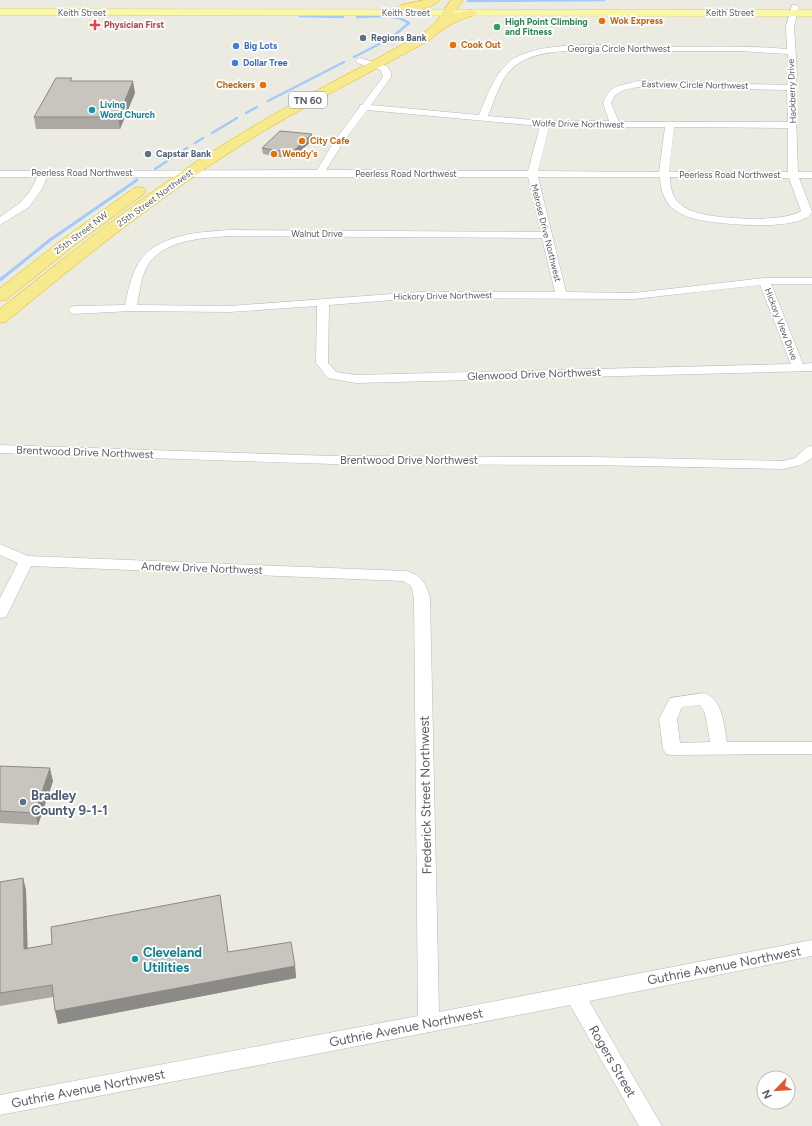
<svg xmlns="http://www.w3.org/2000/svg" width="812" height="1126" font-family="Figtree,sans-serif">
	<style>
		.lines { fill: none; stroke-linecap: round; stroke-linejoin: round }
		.stream-far1 { stroke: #a4cafa; stroke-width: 2.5 }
		.stream { stroke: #a4cafa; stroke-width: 3 }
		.minor-casing { stroke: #b4b7bc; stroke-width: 1 }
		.major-casing { stroke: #e9d45e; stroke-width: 1 }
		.highway-casing { stroke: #e2ba0c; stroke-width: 1 }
		.minor { fill: #fff; fill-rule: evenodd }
		.major { fill: #faf7a9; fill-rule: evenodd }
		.highway { fill: #f7e98e; fill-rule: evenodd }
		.wall { fill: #aca9a4 }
		.shaded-wall { fill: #8c8a86 }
		.building { fill: #c8c5bf; stroke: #8c8a86 }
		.food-dot { fill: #e8710a; stroke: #fff; stroke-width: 1.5 }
		.health-dot { fill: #e0444e; stroke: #fff; stroke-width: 1.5 }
		.leisure-dot { fill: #2e9e5b; stroke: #fff; stroke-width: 1.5 }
		.service-dot { fill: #5c6f8a; stroke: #fff; stroke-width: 1.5 }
		.shop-dot { fill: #3f7fe0; stroke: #fff; stroke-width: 1.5 }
		.culture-dot { fill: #0f9aa8; stroke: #fff; stroke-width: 1.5 }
		.labels { text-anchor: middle; stroke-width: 3.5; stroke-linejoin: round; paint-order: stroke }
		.far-street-label { font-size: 9px; fill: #5a5d62; stroke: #fff }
		.far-food-label { font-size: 9px; font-weight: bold; fill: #c56008; stroke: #fff; text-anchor: start }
		.far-leisure-label { font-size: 9px; font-weight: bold; fill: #27864d; stroke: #fff; text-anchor: start }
		.far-health-label { font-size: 9px; font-weight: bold; fill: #be3a42; stroke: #fff; text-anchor: start }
		.far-service-label { font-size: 9px; font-weight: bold; fill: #4e5e75; stroke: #fff; text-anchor: start }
		.far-shop-label { font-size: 9px; font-weight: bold; fill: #366cbe; stroke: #fff; text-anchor: start }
		.far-culture-label { font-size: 9px; font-weight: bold; fill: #0d838f; stroke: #fff; text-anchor: start }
		.shield { fill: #fff; stroke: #8c8e91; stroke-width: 1 }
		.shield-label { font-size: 10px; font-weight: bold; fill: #5a5d62 }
		.street-label { font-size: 11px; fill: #5a5d62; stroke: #fff }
		.near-service-label { font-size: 13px; font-weight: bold; fill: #4e5e75; stroke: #fff; text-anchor: start }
		.near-street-label { font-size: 13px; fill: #5a5d62; stroke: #fff }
		.near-culture-label { font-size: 13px; font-weight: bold; fill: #0d838f; stroke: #fff; text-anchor: start }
	</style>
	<rect width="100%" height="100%" fill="#ecebe2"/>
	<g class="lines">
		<g class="stream-far1">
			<polyline points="468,1 604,0"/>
			<polyline points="301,15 300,16 343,17"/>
			<path d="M354 57 391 38 409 23C394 13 374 17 357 17"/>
			<polyline points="268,101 344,62"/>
			<polyline points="246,113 257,107"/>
			<polyline points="212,133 237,118"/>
			<polyline points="195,143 203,138"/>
			<polyline points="155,169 187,148"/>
		</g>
		<polyline class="stream" points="0,280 50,240 137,180"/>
		<defs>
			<g id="minor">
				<path d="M792 5H795L799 7 794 26 797 75 795 88 798 172H812V178H799L812 212C802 233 711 224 691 218 684 216 678 212 672 208 664 200 660 188 660 177H538L566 292 634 293 764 278H812V284H771L803 364 812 363V371L356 383 328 378 316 363 317 306 229 312 130 311 74 314 70 312 68 310 70 308 74 306 125 305C128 291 131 276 138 264 155 234 200 232 230 230L541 232 528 177H47L42 189 29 207 0 225V217C19 204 28 199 37 177H0V171L317 170 335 140 359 108 360 105H362L383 77 381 70 357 63 356 61 357 59 360 58 387 66 391 73V77L371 105 479 115C487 96 495 71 513 59 546 39 615 46 654 47 698 47 743 45 787 49L786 26ZM603 51H740L788 54 789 75 787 85 638 81C620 86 610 84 603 103L609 121H545L488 116C494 102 498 86 507 74 528 47 572 51 603 51ZM638 87 787 90 788 122H619L611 103 615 95 624 90ZM367 110 540 126 528 171 326 170 344 141ZM549 127H665L659 172 538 171ZM674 127 788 128V172H669ZM670 177 789 178 801 211C782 223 720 219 698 213 691 211 684 208 679 203 672 197 670 186 670 177ZM230 236 542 238 555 292H419L229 306 137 305C140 292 141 274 149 263 167 239 204 238 230 236ZM760 285 791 364 356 375 336 372 328 363 329 305 419 298 634 299Z"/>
				<polygon points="0,445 333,456 592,457 783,461 795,458 807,447 812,446 812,458 801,465 783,469 592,465 333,464 0,453"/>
				<path d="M0 544 28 556 406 571C422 575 425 583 430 597L439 1012 812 940V956L589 1001 662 1126H639L570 1005 0 1115V1095L418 1016 414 597 411 586 403 581 31 566 8 613 6 617 0 618V598L18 563 0 555Z"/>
				<path d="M704 693C723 699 724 726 727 742H812V754L672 755 666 754 663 749 659 719 670 698ZM700 705 705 713 710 742 680 743 677 719 682 707Z"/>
			</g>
			<polygon id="major" points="0,9 812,10 812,16 0,15"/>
			<g id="highway">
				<path d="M424 0H440C432 9 412 12 401 9L399 7 401 5Z"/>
				<path d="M451 0H463L453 14 471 10 475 11 477 13 475 15C457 20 444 27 430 40 368 74 303 106 243 144 159 197 82 259 6 322L0 323V309C75 249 151 188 234 138 295 100 359 69 422 34L435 23Z"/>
				<polygon points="139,187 144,188 146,191 144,194 75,245 6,300 0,301 0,288 63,239 134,188"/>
			</g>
		</defs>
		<use href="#minor" class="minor-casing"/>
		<use href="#major" class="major-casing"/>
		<use href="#highway" class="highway-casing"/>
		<use href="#minor" class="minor"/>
		<use href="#major" class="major"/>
		<use href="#highway" class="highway"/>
	</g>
	<g class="wall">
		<polygon points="135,93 120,129 36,129 34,117"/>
		<polygon points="313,140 291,159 263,154 262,148"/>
		<polygon points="0,766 53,781 38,825 0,823"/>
		<polygon points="23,878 26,890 27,948 228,952 295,966 296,978 58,1024 53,997 0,1006 0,882"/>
	</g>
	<g class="shaded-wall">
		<polygon points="133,81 135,93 120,129 118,117"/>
		<polygon points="312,134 313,140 291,159 291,153"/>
		<polygon points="50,768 53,781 38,825 35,813"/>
		<polygon points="23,878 26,890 28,961 24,949"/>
		<polygon points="295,966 296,978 58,1024 55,1011"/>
	</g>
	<g class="building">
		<polygon points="56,78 72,78 70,81 133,81 118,117 34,117"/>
		<polygon points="280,131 312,134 291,153 262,148"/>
		<polygon points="0,766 50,768 35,813 0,811"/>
		<polygon points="23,878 24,949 52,944 51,927 220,895 228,952 291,942 295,966 55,1011 52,985 0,993 0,882"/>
	</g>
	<g class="food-dot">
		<circle cx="602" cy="21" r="4"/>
		<circle cx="453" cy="45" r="4"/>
		<circle cx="263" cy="85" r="4"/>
		<circle cx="302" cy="141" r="4"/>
		<circle cx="274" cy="154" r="4"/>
	</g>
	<path class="health-dot" d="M93 19h4v4h4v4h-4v4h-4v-4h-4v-4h4z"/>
	<circle class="leisure-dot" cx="497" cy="27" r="4"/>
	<g class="service-dot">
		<circle cx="363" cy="38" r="4"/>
		<circle cx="148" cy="154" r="4"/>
		<circle cx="23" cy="802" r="4"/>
	</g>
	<g class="shop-dot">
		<circle cx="236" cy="46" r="4"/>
		<circle cx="235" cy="63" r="4"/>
	</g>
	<g class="culture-dot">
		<circle cx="92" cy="110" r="4"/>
		<circle cx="135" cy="959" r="4"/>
	</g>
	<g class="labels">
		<g class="far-street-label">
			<text x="82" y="16">Keith Street</text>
			<text x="406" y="16">Keith Street</text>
			<text x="730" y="16">Keith Street</text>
			<text x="619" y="52">Georgia Circle Northwest</text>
			<text transform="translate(695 85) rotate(1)" y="3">Eastview Circle Northwest</text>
			<text transform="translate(792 91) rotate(-92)" y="3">Hackberry Drive</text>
			<text transform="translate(578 124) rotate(1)" y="3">Wolfe Drive Northwest</text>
			<text x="82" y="176">Peerless Road Northwest</text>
			<text x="406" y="177">Peerless Road Northwest</text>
			<text x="730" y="178">Peerless Road Northwest</text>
			<text transform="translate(155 198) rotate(-36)" y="3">25th Street Northwest</text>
			<text transform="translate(81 233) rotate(-37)" y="3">25th Street NW</text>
			<text transform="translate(546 233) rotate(76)" y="3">Melrose Drive Northwest</text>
			<text x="317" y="237">Walnut Drive</text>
			<text transform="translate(443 296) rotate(-1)" y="3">Hickory Drive Northwest</text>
			<text transform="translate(781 324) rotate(69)" y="3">Hickory View Drive</text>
		</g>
		<g class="far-food-label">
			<text x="610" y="24">Wok Express</text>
			<text x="461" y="48">Cook Out</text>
			<text x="255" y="88" text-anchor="end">Checkers</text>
			<text x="310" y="144">City Cafe</text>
			<text x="282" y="157">Wendy's</text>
		</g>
		<g class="far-leisure-label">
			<text x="505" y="25">High Point Climbing<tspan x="505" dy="10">and Fitness</tspan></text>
		</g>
		<g class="far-health-label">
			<text x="104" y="28">Physician First</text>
		</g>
		<g class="far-service-label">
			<text x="371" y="41">Regions Bank</text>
			<text x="156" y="157">Capstar Bank</text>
		</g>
		<g class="far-shop-label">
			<text x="244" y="49">Big Lots</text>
			<text x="243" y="66">Dollar Tree</text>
		</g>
		<g class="far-culture-label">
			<text x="100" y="108">Living<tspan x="100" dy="10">Word Church</tspan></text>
		</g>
		<rect class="shield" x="289" y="92" width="38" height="16" rx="3"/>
		<g class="shield-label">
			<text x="308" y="104">TN 60</text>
		</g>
		<g class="street-label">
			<text transform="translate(534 374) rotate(-2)" y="4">Glenwood Drive Northwest</text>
			<text transform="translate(85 452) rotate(2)" y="4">Brentwood Drive Northwest</text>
			<text x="409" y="464">Brentwood Drive Northwest</text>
			<text transform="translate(202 568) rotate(2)" y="4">Andrew Drive Northwest</text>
		</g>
		<g class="near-service-label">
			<text x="31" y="800">Bradley<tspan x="31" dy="15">County 9-1-1</tspan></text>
		</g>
		<g class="near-street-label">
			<text transform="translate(425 795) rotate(-91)" y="5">Frederick Street Northwest</text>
			<text transform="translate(724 965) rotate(-11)" y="5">Guthrie Avenue Northwest</text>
			<text transform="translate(406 1027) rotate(-11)" y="5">Guthrie Avenue Northwest</text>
			<text transform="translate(613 1061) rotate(60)" y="5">Rogers Street</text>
			<text transform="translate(88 1088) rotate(-11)" y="5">Guthrie Avenue Northwest</text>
		</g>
		<g class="near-culture-label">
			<text x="143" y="957">Cleveland<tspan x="143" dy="15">Utilities</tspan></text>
		</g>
	</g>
	<g transform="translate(776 1090) rotate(245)"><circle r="19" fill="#ffffff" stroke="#bdbec0"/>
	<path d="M0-3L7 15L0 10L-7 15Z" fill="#df5735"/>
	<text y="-6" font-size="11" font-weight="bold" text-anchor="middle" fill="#5a5d62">N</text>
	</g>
</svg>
